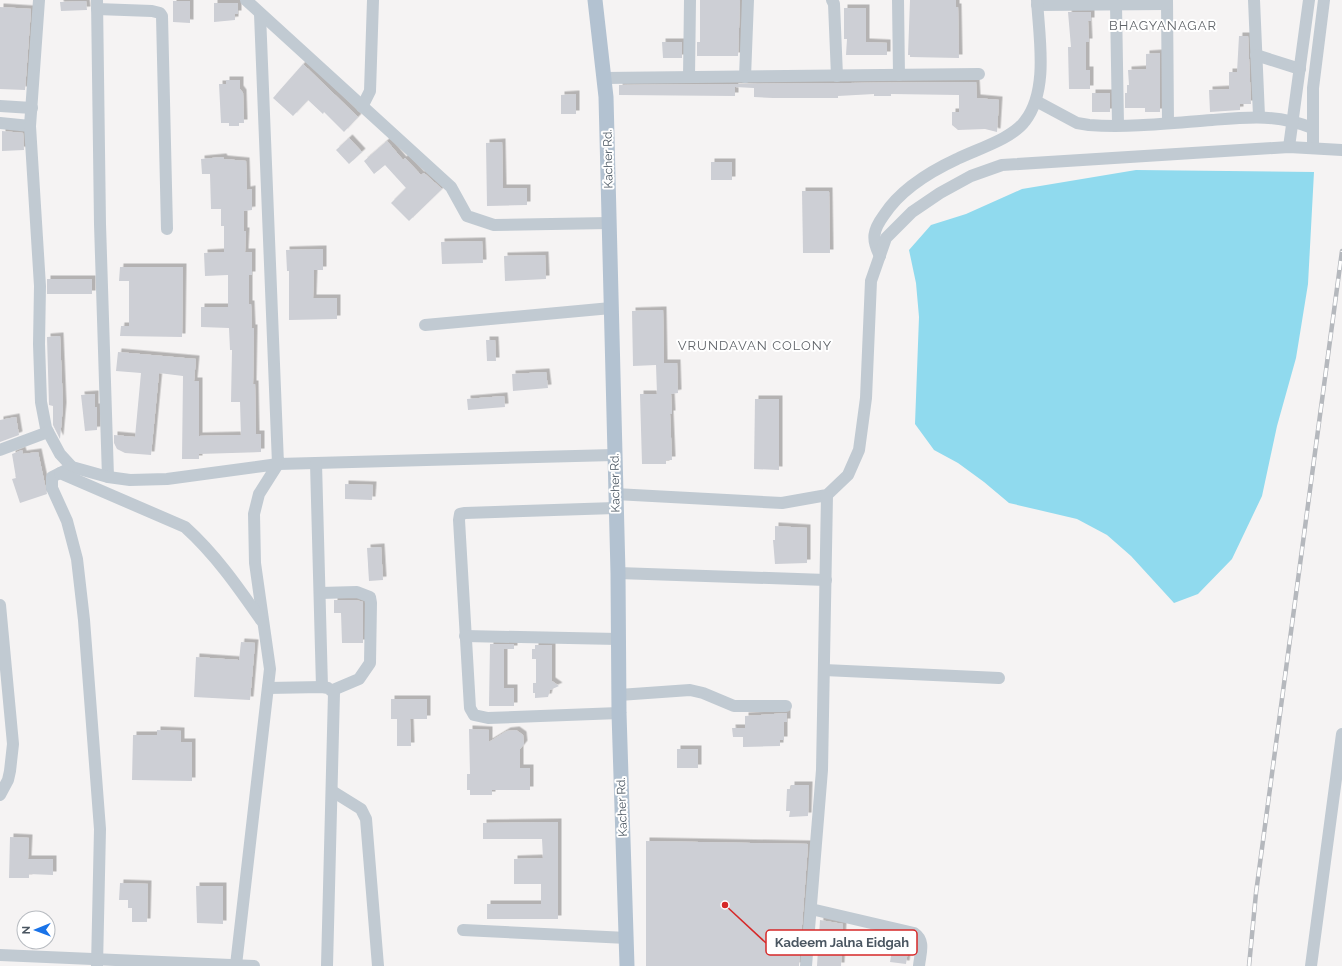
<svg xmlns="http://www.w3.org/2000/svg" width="1342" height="966" font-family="Raleway,sans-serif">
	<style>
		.water { fill: #90daee }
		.building { fill: #cdcfd5; filter: url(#shadow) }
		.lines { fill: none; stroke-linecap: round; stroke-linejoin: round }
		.minor { stroke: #c1cad2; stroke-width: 12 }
		.major { stroke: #b3c2d1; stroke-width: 15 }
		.rail-casing { stroke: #b5b8bd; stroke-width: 4.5 }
		.rail { stroke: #fff; stroke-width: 3; stroke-dasharray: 9; stroke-linecap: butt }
		.labels { text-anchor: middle; stroke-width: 4; stroke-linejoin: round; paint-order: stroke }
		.street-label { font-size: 12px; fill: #4a5661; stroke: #fff }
		.neighbourhood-label { font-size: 13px; letter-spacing: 1px; fill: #5f6368; stroke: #fff }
		.leader { fill: none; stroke: #d62828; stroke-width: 1.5 }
		.callout-dot { fill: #d62828; stroke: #fff; stroke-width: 1.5 }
		.callout { fill: #fff; stroke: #d62828; stroke-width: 1.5 }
		.callout-label { font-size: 13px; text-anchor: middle; font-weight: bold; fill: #4a5661 }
	</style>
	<defs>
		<filter id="shadow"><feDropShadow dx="3.5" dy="-3.5" stdDeviation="0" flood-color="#0004"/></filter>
	</defs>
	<rect width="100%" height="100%" fill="#f5f3f3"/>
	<polygon class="water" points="1136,170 1314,172 1308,284 1296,358 1277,426 1262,496 1232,559 1198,594 1174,603 1131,556 1107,535 1077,519 1009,503 984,482 958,463 934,450 915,424 919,317 916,283 909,250 931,225 966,214 1022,189"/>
	<g class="building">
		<polygon points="700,0 740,0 738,56 697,56 697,42 700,42"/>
		<polygon points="910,0 956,0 956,7 958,7 959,58 910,57 910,55 908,55"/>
		<polygon points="86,1 87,10 61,11 60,2"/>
		<polygon points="173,1 190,1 190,23 173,22"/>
		<polygon points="214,3 238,3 238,14 235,14 235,20 214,22"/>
		<polygon points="0,7 31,9 25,90 0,89"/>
		<polygon points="844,8 866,8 866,42 887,43 887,55 846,55 847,39 844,39"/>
		<polygon points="1068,12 1091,12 1091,21 1088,21 1089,42 1086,42 1086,70 1090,70 1090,89 1069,89 1068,47 1071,47"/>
		<polygon points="1239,36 1248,36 1251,104 1240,104 1240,110 1210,112 1209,90 1229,89 1229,72 1237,72"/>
		<polygon points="662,42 682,42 682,58 663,58"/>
		<polygon points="1160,53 1160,112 1145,112 1145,108 1125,108 1125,93 1127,93 1127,85 1129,85 1128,70 1146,69 1146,54"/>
		<polygon points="303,64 358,117 344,132 324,112 323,114 308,100 293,116 273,98"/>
		<polygon points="226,80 240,80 240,89 243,93 244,123 239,123 239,126 229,126 229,123 221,123 219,84 226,84"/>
		<polygon points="976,82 977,98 999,100 997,132 985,129 958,130 952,125 952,112 959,112 959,95 891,94 891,96 874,96 874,94 838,96 838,98 773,98 754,97 754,88 735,87 735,96 619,95 619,85"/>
		<rect x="1092" y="93" width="18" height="19"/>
		<polygon points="576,94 576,114 561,114 561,95"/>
		<polygon points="2,131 23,133 24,150 2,151"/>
		<polygon points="349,138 362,152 349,164 336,150"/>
		<polygon points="387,141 403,160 405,158 421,175 424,173 442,189 409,221 391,203 406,188 385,165 374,174 364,161"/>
		<polygon points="502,142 503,188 527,188 527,205 487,206 486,143"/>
		<polygon points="223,157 224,159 246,161 247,190 252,189 252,210 244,211 244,231 246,231 245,252 252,252 252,275 249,275 249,304 251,304 252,328 254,328 253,384 255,384 256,434 261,434 261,452 199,454 199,459 182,459 183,376 159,373 151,455 125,453 117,449 114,443 114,435 135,437 141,373 116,371 118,352 196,359 194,381 199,381 199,436 241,435 240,402 231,402 232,350 230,350 229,328 201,327 201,307 228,307 228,275 205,276 204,253 224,252 224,226 221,226 221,209 211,209 210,174 202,174 201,159"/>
		<rect x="711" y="162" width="21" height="18"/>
		<polygon points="802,191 829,191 830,253 803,253"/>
		<polygon points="482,241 483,263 442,264 441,242"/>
		<polygon points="323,249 323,270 314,270 313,298 337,298 337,319 289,320 289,271 287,271 286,250"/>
		<polygon points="545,255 546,279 505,281 504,256"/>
		<polygon points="120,267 183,267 182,337 120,336 121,326 129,326 129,281 119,281"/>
		<rect x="47" y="279" width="45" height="15"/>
		<polygon points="663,310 664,363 677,363 678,393 671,394 672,414 670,414 672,460 666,460 666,464 642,464 640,394 657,394 656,365 633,366 632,311"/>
		<polygon points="60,336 63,406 60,439 53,425 53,406 49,405 47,337"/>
		<polygon points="486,340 495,340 496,361 487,361"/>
		<polygon points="546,372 548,388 513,391 512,374"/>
		<polygon points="95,394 95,407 97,407 97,430 85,431 81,395"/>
		<polygon points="504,396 505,407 468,410 467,399"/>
		<polygon points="755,399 779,399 779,470 754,469"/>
		<polygon points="16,417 19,435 0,442 0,420"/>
		<polygon points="22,450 23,454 38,452 47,494 20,503 12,479 16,478 12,454"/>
		<polygon points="345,484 373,485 372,500 345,499"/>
		<polygon points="775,526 807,528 807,563 775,564 773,540 775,540"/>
		<polygon points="381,547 383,580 369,581 367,548"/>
		<polygon points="334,600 356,600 363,602 363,643 342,643 341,613 334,613"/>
		<polygon points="241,642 255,643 250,700 194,697 196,657 239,660"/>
		<polygon points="490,644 514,644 514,649 504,649 504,688 514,688 514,706 489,706"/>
		<polygon points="535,645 552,645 552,681 559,686 550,690 548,697 535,698 535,693 533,693 533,683 536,683 536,659 532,659 532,649 535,649"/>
		<polygon points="391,699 427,699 427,719 410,719 411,746 397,746 397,719 391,719"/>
		<polygon points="787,713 787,722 784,722 784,740 780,740 780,746 743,747 743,737 733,737 732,728 745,728 745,716"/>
		<polygon points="469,729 489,730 489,742 507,731 516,730 523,735 524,744 520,749 520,768 530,768 530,790 492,790 492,795 470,795 470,790 467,790 467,774 470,774"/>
		<polygon points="157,730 181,731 181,742 192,742 192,781 132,780 133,735 157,735"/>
		<rect x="677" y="749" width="21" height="19"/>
		<polygon points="791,785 809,785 808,816 789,817 790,811 786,811 787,789 791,789"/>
		<polygon points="558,822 558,919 487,919 487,904 541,904 541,884 514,884 514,859 543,858 542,839 483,839 483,823"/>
		<polygon points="10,837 29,838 28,859 53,859 53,875 29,874 29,878 9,878"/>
		<polygon points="646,841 808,844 799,966 646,966"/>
		<polygon points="120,883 148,884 147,922 132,922 132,908 128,908 128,900 119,900"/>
		<polygon points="196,886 223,886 223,924 197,923"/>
		<polygon points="820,920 843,924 841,966 817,966"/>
		<polygon points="886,940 909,943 906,964 890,962 892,950 884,949"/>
	</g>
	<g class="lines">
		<g class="minor">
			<polyline points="97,0 100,224 108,477"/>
			<polyline points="246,0 451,187 467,216 494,225 609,223"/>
			<polyline points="832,0 834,4 837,76"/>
			<polyline points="898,0 899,75"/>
			<polyline points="1167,0 1168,123"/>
			<polyline points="1254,0 1259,116"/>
			<polyline points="1116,4 1118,125"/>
			<polyline points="1037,5 1167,4"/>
			<polyline points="97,9 152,11 160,13 162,16 167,229"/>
			<polyline points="260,14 278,464 614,455"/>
			<polyline points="1256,55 1300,69"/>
			<polyline points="689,77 690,0"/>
			<polyline points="745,77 748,0"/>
			<polyline points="604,78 979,74"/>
			<path d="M1036 101 1077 123 1089 125C1129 128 1172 123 1212 120 1249 117 1277 114 1312 128"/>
			<polyline points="0,106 32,108"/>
			<polyline points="362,107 370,91 373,0"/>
			<polyline points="0,123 30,126 39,0"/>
			<polyline points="30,126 40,286 39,344 41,402 46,428 60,454 72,467 108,477 130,480 167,479 278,464 259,494 254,514 255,563 270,669 236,965"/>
			<polyline points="1289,147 1309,0"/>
			<polyline points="1313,147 1313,88 1324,0"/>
			<path d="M880 256C871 239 873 230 884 215 901 189 929 172 957 159 977 149 1012 139 1025 121 1049 90 1039 37 1037 0"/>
			<polyline points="425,325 611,308"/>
			<polyline points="0,450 48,432"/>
			<polyline points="316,463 322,687"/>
			<polyline points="72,467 52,477 52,488 67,521 77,559 84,620 100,829 97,966"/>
			<path d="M60 473 185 527C215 554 238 587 261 620"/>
			<polyline points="615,494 782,503 827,495 848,475 859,450 866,398 871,281 886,238 912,212 940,193 971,176 1002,165 1289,147 1342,150"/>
			<polyline points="615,508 465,513 460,514 459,520 470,708 474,715 488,718 619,713"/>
			<polyline points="618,573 826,580"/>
			<polyline points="320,593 357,592 370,597 371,603 370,663 359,679 333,690"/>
			<polyline points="0,605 13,744 10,771 8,780 0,795"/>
			<polyline points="465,636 618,639"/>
			<polyline points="824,670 999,678"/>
			<polyline points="268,688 322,687 328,688 334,693 327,966"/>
			<polyline points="619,695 690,690 703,693 734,706 786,706"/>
			<polyline points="332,791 361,809 366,819 378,966"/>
			<path d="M811 909 914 933C926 941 920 954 919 966"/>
			<polyline points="463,930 627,938"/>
			<polyline points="0,955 254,966"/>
			<polyline points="806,966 822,770 827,495"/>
			<polyline points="1311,966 1342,734"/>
		</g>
		<polyline class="major" points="595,0 606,97 618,573 619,713 627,966"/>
		<defs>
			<polyline id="rail" points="1249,966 1256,893 1342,251"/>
		</defs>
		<use href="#rail" class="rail-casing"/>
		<use href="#rail" class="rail"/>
	</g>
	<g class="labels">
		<g class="street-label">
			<text transform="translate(608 159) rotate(-91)" y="4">Kacher Rd.</text>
			<text transform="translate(615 483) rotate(-91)" y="4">Kacher Rd.</text>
			<text transform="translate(622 807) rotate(-92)" y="4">Kacher Rd.</text>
		</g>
		<g class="neighbourhood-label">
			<text x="1163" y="30">BHAGYANAGAR</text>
			<text x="755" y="350">VRUNDAVAN COLONY</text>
		</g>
	</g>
	<path class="leader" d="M725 905L766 943"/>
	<circle class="callout-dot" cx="725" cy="905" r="4"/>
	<rect class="callout" x="766" y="930" width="151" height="25" rx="4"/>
	<g class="callout-label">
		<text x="842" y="947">Kadeem Jalna Eidgah</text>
	</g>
	<g transform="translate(36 930) rotate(269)"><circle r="19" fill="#ffffff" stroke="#b7bbc0"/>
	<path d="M0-3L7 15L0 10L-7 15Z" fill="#1a73e8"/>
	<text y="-6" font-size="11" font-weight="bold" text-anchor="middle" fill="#4a5661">N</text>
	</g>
</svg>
